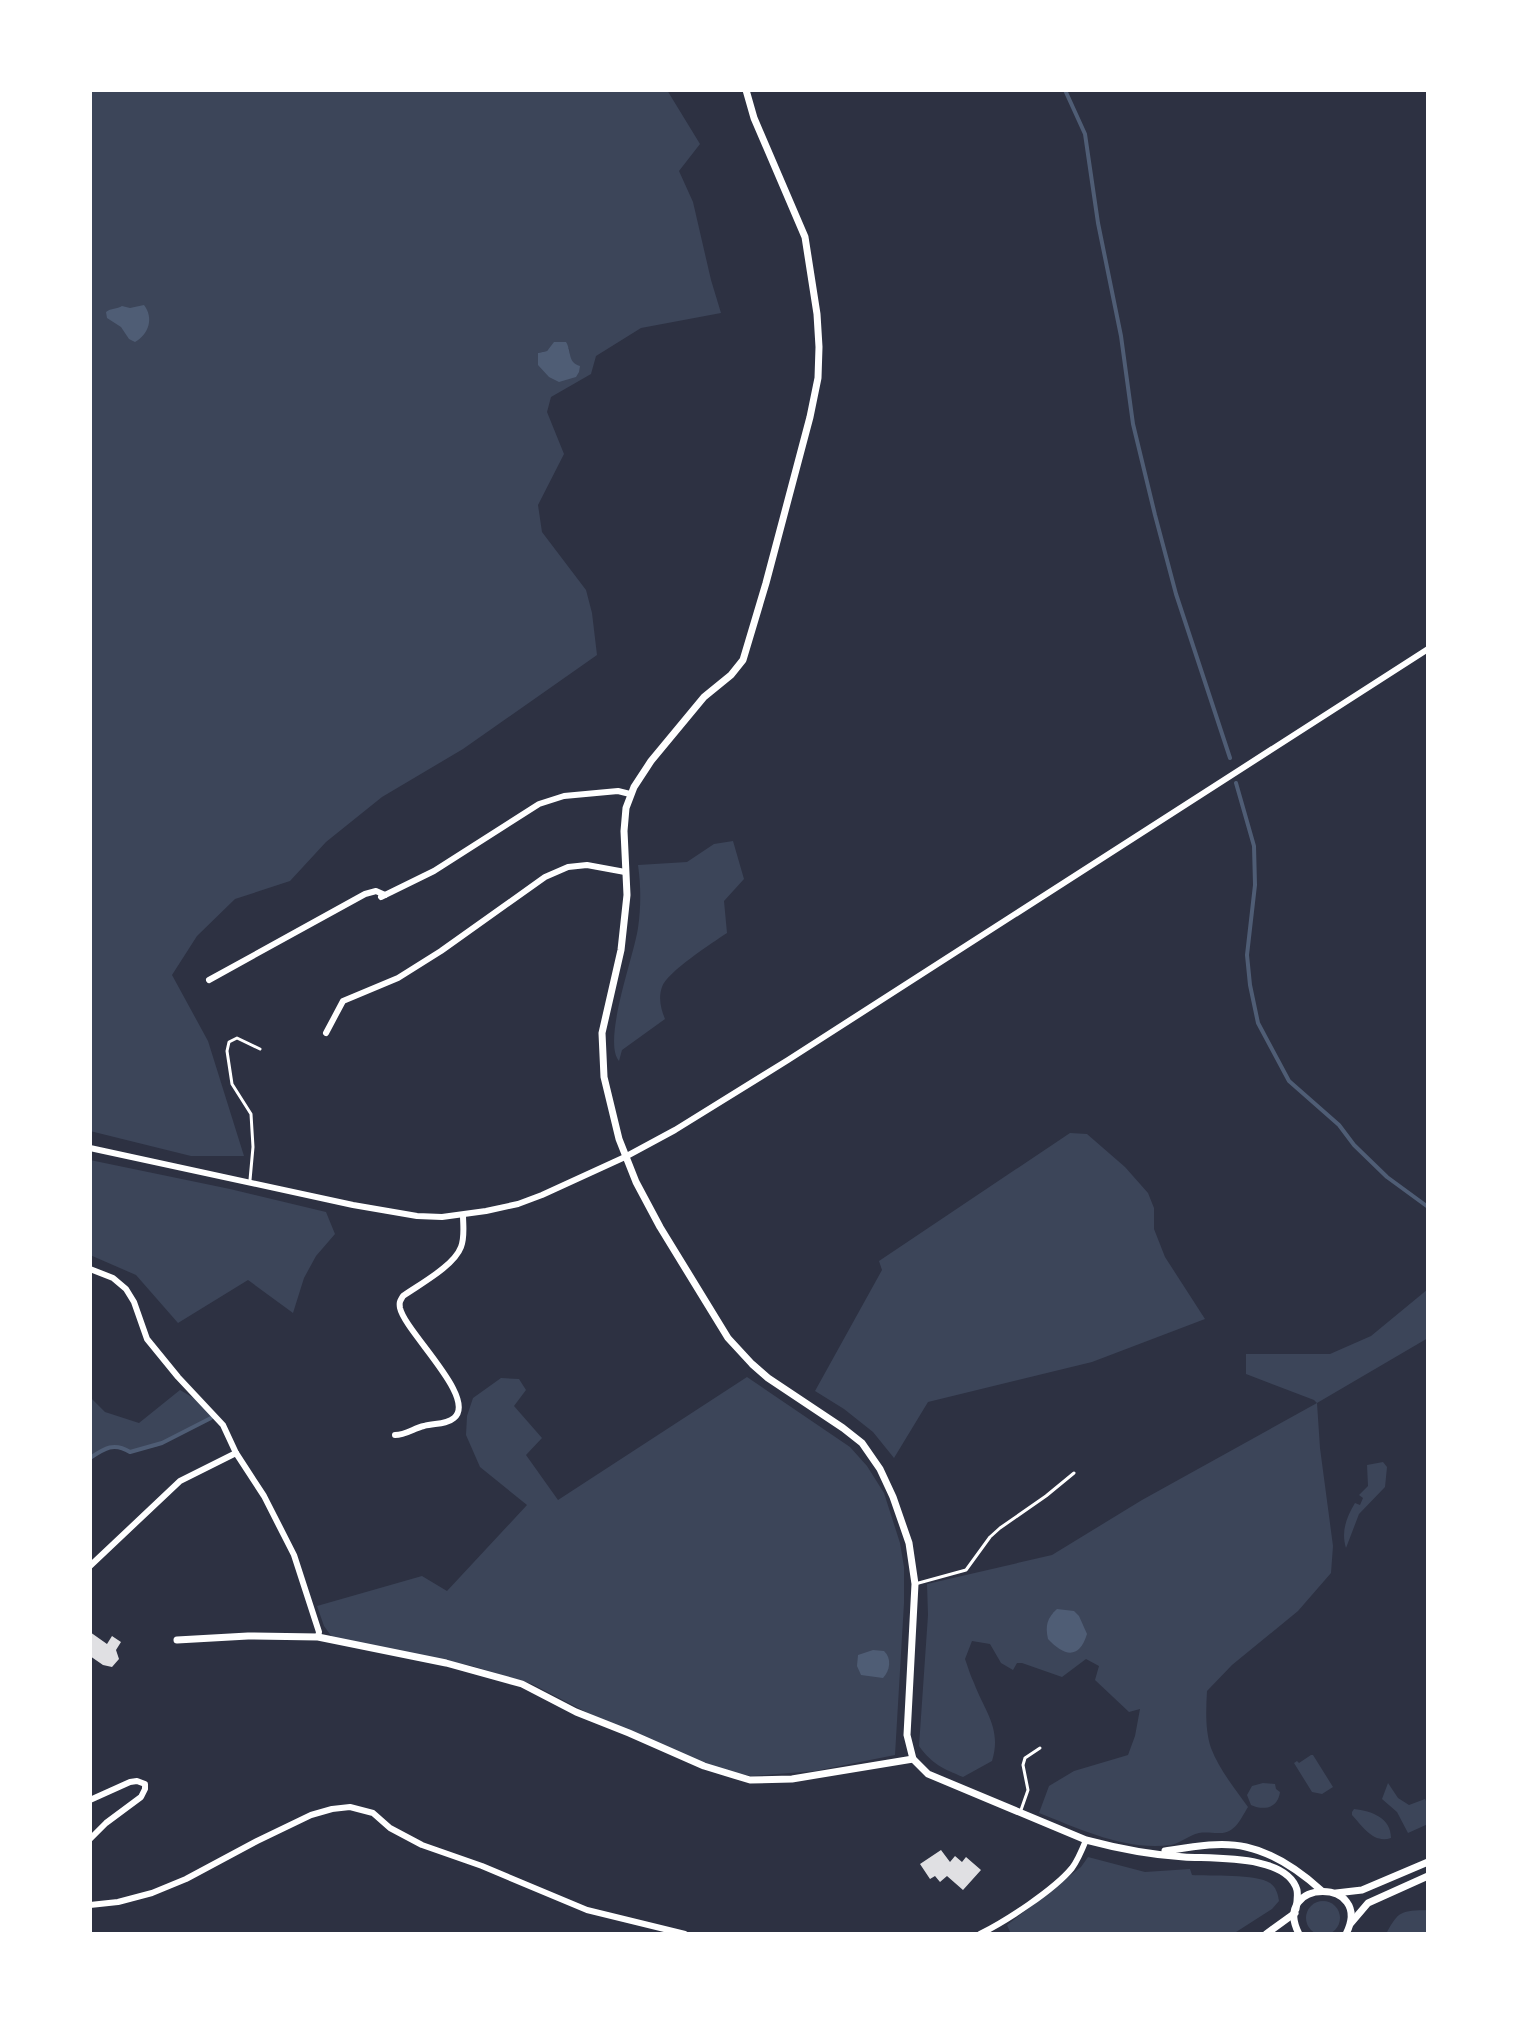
<svg xmlns="http://www.w3.org/2000/svg" width="1518" height="2024" font-family="'Work Sans',sans-serif">
	<style>
		.green { fill: #3c4559; fill-rule: evenodd }
		.water { fill: #4f5d75 }
		.lines { fill: none; stroke-linecap: round; stroke-linejoin: round }
		.stream { stroke: #4f5d75; stroke-width: 4 }
		.building { fill: #e0e0e3 }
		.service { stroke: #fff; stroke-width: 3 }
		.minor { stroke: #fff; stroke-width: 6 }
		.tertiary { stroke: #fff; stroke-width: 7 }
	</style>
	<rect width="100%" height="100%" fill="#2d3142"/>
	<g class="green">
		<path d="M90 90H667L700 144 679 171 693 202 711 280 721 313 641 328 596 356 591 374 551 397 547 412 564 454 538 505 542 532 586 590 592 613 597 655 463 749 382 797 326 842 290 881 235 899 197 936 172 975 208 1041 244 1156H191L90 1131ZM555 342 569 348 570 359 574 364 570 377 565 380C547 376 542 372 538 353L547 351Z"/>
		<path d="M733 841 744 879 724 901 727 933C712 943 667 972 662 987 658 998 661 1009 665 1019L622 1050 619 1061C602 1041 634 956 638 928 641 907 641 886 638 865L687 862 714 844Z"/>
		<polygon points="1070,1133 1087,1134 1125,1167 1148,1193 1154,1208 1154,1229 1165,1257 1205,1319 1092,1362 928,1402 894,1458 873,1432 844,1409 815,1391 882,1270 879,1261"/>
		<polygon points="90,1160 230,1189 326,1212 335,1234 316,1256 304,1278 293,1313 248,1280 178,1323 136,1275 90,1255"/>
		<path d="M1428 1289V1338L1317 1403 1320 1448 1333 1546 1331 1573 1298 1611 1232 1665 1207 1691C1206 1710 1205 1730 1211 1748 1219 1769 1235 1789 1248 1807 1240 1820 1235 1834 1218 1833 1212 1833 1205 1832 1199 1833 1189 1835 1181 1843 1171 1845 1125 1851 1080 1829 1039 1813L1049 1786 1074 1771 1128 1755 1135 1736 1140 1709 1129 1712 1095 1680 1099 1666 1086 1659 1062 1677 1022 1663H1017L1013 1670 1001 1663 990 1644 972 1641 965 1659C968 1667 970 1675 974 1683 985 1712 1002 1729 992 1761L963 1777C942 1768 933 1765 919 1746L928 1615 927 1584 1052 1555 1142 1500 1317 1403 1314 1400 1246 1374V1354H1330L1371 1336Z"/>
		<polygon points="747,1377 850,1447 867,1466 884,1493 900,1543 904,1567 904,1603 895,1755 815,1771 777,1774 751,1776 720,1770 588,1713 532,1684 472,1666 332,1637 324,1626 317,1606 422,1576 447,1591 527,1505 480,1467 466,1435 467,1416 473,1398 501,1378 519,1379 526,1390 514,1406 542,1438 526,1455 558,1500"/>
		<polygon points="180,1390 197,1400 213,1418 158,1446 130,1453 120,1446 108,1448 90,1459 90,1397 105,1412 139,1423"/>
		<path d="M1383 1462 1387 1467 1385 1487 1359 1514 1346 1548C1341 1532 1346 1518 1355 1503L1360 1505 1363 1498 1359 1495 1368 1486 1367 1465Z"/>
		<polygon points="1311,1755 1313,1755 1333,1787 1322,1794 1312,1792 1294,1763 1297,1761 1299,1763"/>
		<path d="M1263 1783 1275 1784 1276 1789 1280 1792C1278 1808 1264 1811 1251 1805L1247 1795 1252 1786Z"/>
		<polygon points="1388,1783 1398,1798 1409,1805 1425,1799 1428,1805 1428,1824 1408,1833 1397,1812 1382,1799"/>
		<path d="M1354 1809C1372 1811 1391 1818 1391 1838 1374 1844 1363 1827 1352 1815V1812Z"/>
		<path d="M1088 1857 1145 1872 1190 1869 1192 1875C1209 1876 1257 1874 1270 1883 1276 1887 1278 1894 1279 1901L1272 1909 1233 1934H1011L1007 1925 1081 1867Z"/>
		<circle cx="1323" cy="1918" r="17"/>
		<path d="M1428 1910V1934H1386C1399 1910 1401 1911 1428 1910Z"/>
	</g>
	<g class="water">
		<path d="M144 305C154 318 149 334 135 342L129 339 121 327 107 318 106 312C111 308 117 309 122 306L130 308Z"/>
		<path d="M554 342H566C572 352 567 362 580 366L579 372 576 377 559 382 549 377 538 365V353L547 351Z"/>
		<path d="M1057 1609 1074 1611 1079 1616 1087 1634C1079 1660 1064 1656 1048 1639 1045 1626 1047 1618 1057 1609Z"/>
		<path d="M873 1650 884 1651C892 1658 890 1671 883 1678L861 1675 857 1666 858 1655Z"/>
	</g>
	<g class="lines">
		<g class="stream">
			<polyline points="1065,90 1085,134 1098,223 1121,336 1133,424 1155,515 1176,594 1230,758"/>
			<polyline points="1236,783 1254,846 1255,885 1247,955 1250,985 1258,1023 1289,1081 1339,1125 1354,1145 1387,1177 1428,1207"/>
			<path d="M90 1458C105 1448 114 1442 130 1452L162 1443 211 1418"/>
		</g>
	</g>
	<g class="building">
		<polygon points="90,1632 107,1644 112,1636 121,1642 116,1650 119,1659 112,1667 103,1665 90,1656"/>
		<polygon points="941,1850 950,1862 955,1856 962,1862 966,1857 981,1870 963,1890 947,1876 940,1882 935,1876 930,1879 920,1864"/>
	</g>
	<g class="lines">
		<g class="service">
			<polyline points="250,1180 253,1147 251,1114 232,1084 227,1051 229,1042 237,1038 260,1049"/>
			<polyline points="915,1584 966,1570 990,1537 1000,1528 1046,1496 1074,1473"/>
			<polyline points="1021,1810 1028,1790 1023,1765 1025,1758 1040,1748"/>
		</g>
		<g class="minor">
			<polyline points="381,897 434,871 539,804 564,796 618,791 630,794"/>
			<polyline points="209,980 365,894 376,891 385,895"/>
			<polyline points="326,1033 343,1001 398,978 441,951 545,877 568,867 587,865 625,872"/>
			<polyline points="90,1148 353,1205 417,1216 442,1217 486,1211 518,1204 542,1195 625,1157 675,1130 788,1060 1428,649"/>
			<polyline points="90,1269 113,1278 126,1289 134,1302 147,1339 178,1377 223,1425 236,1453 264,1496 294,1555 319,1632 318,1637"/>
			<path d="M395 1435C406 1435 414 1428 424 1426 434 1423 446 1425 454 1418 478 1398 405 1332 400 1308 399 1302 400 1301 403 1296 420 1284 454 1266 461 1247 465 1237 463 1225 463 1215"/>
			<polyline points="90,1566 180,1481 236,1453"/>
			<polyline points="90,1800 130,1782 137,1781 145,1784 145,1789 141,1797 106,1823 90,1839"/>
			<polyline points="90,1905 118,1902 152,1893 186,1879 257,1841 311,1815 332,1809 350,1807 373,1813 390,1828 422,1845 482,1866 587,1910 685,1934"/>
			<path d="M980 1934C1006 1921 1054 1890 1072 1868 1078 1860 1082 1850 1086 1840"/>
		</g>
		<g class="tertiary">
			<path d="M746 90 754 118 805 237 817 314 819 347 818 378 810 417 766 583 743 660 731 675 704 697 651 761 634 787 626 808 624 831 627 895 621 950 602 1033 604 1077 619 1139 636 1182 660 1227 728 1338 752 1364 768 1378 843 1428 862 1443 880 1469 893 1497 909 1543 915 1584 907 1735 913 1759 928 1774 1086 1840C1116 1848 1153 1855 1184 1857 1212 1859 1287 1854 1297 1890 1298 1896 1297 1903 1296 1909"/>
			<polyline points="177,1640 248,1636 318,1637 446,1663 522,1684 576,1712 629,1733 704,1766 750,1780 792,1779 913,1759"/>
			<path d="M1165 1851C1190 1847 1221 1841 1246 1847 1273 1853 1301 1872 1322 1891"/>
			<polyline points="1336,1893 1362,1890 1428,1862"/>
			<polyline points="1351,1923 1368,1903 1428,1876"/>
			<polyline points="1266,1934 1295,1913"/>
			<path d="M1299 1934C1270 1878 1375 1877 1346 1934"/>
		</g>
	</g>
	<rect width="1518" height="2024" fill="none" stroke="#ffffff" stroke-width="184"/>
</svg>
